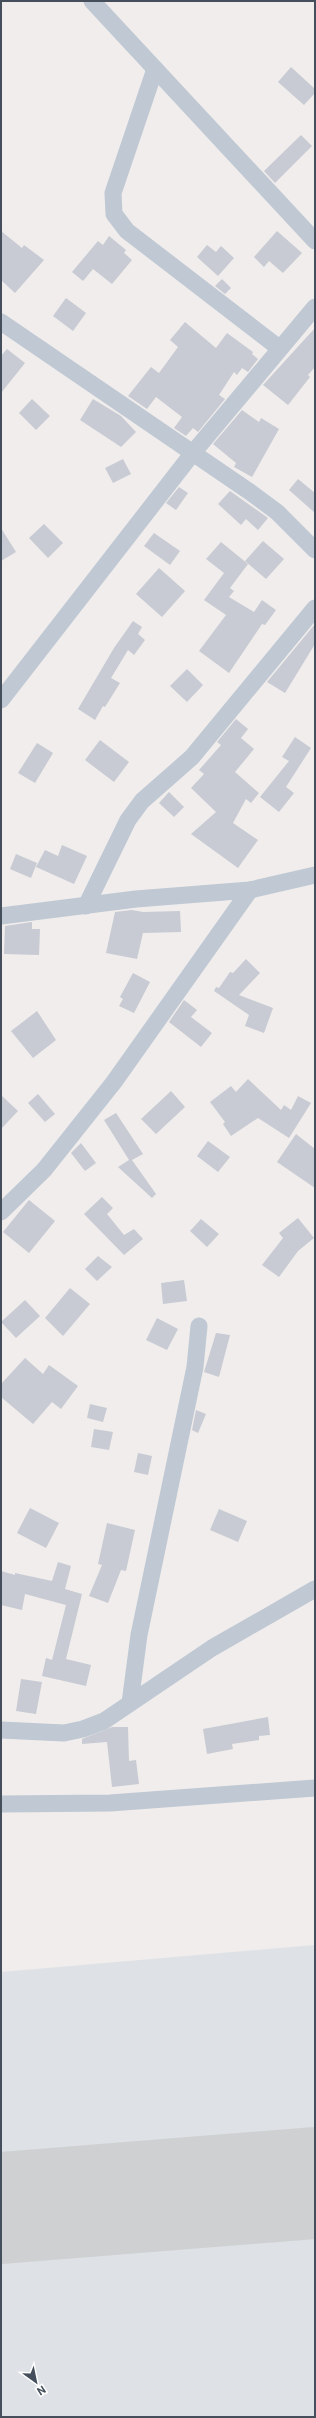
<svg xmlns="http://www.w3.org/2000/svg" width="316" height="2418" font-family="Roboto,sans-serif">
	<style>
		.airport { fill: #dee1e5 }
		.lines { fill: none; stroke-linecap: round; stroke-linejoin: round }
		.runway { stroke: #cfd0d2; stroke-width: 112 }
		.building { fill: #c8cbd3 }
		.minor { stroke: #bfc8d3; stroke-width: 17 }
	</style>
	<rect width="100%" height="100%" fill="#f0edec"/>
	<polygon class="airport" points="315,1945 315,2417 1,2417 1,1972"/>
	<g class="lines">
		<polyline class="runway" points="1,2208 315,2183"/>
	</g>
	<g class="building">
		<polygon points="291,67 315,89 315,93 304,105 278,82"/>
		<polygon points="301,135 312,146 275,183 264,171"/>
		<polygon points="1,231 22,248 24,245 44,260 15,293 1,280"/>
		<polygon points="277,231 302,253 283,273 269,261 264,267 254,257"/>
		<polygon points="109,236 126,250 124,253 132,260 112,284 93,269 83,281 72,272 98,241 103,245"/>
		<polygon points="207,245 216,252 221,246 234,258 218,276 197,257"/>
		<polygon points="222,279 231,288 225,294 215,286"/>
		<polygon points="66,298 86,313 73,331 53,316"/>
		<polygon points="185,322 216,348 227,333 253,352 252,354 258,359 248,372 242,368 237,375 234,372 219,395 225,399 198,432 193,428 186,436 174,428 182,417 156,397 147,409 128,396 151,367 159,373 178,347 170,340"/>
		<polygon points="315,328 315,367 308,375 310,377 288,405 263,385"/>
		<polygon points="7,349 25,363 1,393 1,356"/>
		<polygon points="32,399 50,416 36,430 19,413"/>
		<polygon points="93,399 121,416 136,432 121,447 80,420"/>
		<polygon points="242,410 259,422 261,418 279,429 252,477 234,467 236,463 213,444"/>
		<polygon points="123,459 131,474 113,483 105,468"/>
		<polygon points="298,479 315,493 315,513 289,490"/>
		<polygon points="179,487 188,493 176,510 166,503"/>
		<polygon points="230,491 268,518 258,530 246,519 241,525 218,504"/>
		<polygon points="44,524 63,543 48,558 29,538"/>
		<polygon points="1,528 16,552 1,561"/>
		<polygon points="154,533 180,551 170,565 144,546"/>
		<polygon points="263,541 284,559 266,579 245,561"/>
		<polygon points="221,542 248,564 230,588 234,591 229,597 254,612 262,600 276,610 265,625 262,624 229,673 199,651 226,615 204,600 224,573 206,559"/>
		<polygon points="159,568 185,591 162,617 136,594"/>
		<polygon points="133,621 142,627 138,634 145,640 134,655 128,650 111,678 120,683 105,707 103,706 95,720 78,709 114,648"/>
		<polygon points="315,624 315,644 285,693 267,682"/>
		<polygon points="187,669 203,685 187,702 170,686"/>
		<polygon points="236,719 248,729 241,738 254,749 235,772 259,793 251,803 246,799 233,823 258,840 238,868 191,834 216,812 191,788 204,774 199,770 221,745 217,742"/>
		<polygon points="295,737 311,748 286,787 294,793 279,812 260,797 289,761 282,757"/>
		<polygon points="100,740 129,762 114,782 85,760"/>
		<polygon points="37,743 53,753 35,783 18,773"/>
		<polygon points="169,792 184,807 174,817 159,803"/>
		<polygon points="62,845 87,856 74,884 36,867 45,850 58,856"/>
		<polygon points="16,854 37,863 31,878 10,869"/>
		<polygon points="132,910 143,912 180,911 181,932 143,933 137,959 106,953 115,912"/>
		<polygon points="32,922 32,929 40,929 39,955 4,954 5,926"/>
		<polygon points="246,959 260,973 239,995 273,1008 264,1033 245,1026 249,1015 214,991 216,987 219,988 230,972 233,973"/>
		<polygon points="133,973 150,982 134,1013 119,1006 123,999 120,997"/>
		<polygon points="184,1000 197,1010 191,1017 212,1033 201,1047 169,1022"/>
		<polygon points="37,1011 56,1040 33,1058 11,1031"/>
		<polygon points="248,1079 281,1110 284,1105 291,1110 298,1096 311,1103 289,1138 258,1118 231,1136 223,1124 225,1122 210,1102 231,1086 236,1092"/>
		<polygon points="171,1091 185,1107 156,1134 141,1119"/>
		<polygon points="38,1094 55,1114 45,1122 28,1103"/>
		<polygon points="1,1095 18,1111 1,1129"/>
		<polygon points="116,1113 143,1154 132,1160 156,1194 152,1198 118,1167 129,1160 104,1120"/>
		<polygon points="296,1134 315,1149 315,1188 277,1162"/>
		<polygon points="208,1141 230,1157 218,1172 197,1156"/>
		<polygon points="81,1143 96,1163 85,1171 71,1153"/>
		<polygon points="102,1197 113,1208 107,1214 124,1235 134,1229 143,1239 124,1255 84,1214"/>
		<polygon points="29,1200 55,1221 29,1253 3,1232"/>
		<polygon points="298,1218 314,1238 298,1251 279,1277 262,1265 283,1238 279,1233"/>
		<polygon points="201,1219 219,1234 207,1247 190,1231"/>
		<polygon points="98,1256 112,1267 97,1281 85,1269"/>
		<polygon points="184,1280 187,1301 163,1304 161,1283"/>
		<polygon points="70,1288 90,1304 63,1336 45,1318"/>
		<polygon points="25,1300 40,1316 16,1338 1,1322"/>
		<polygon points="157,1318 178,1329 167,1350 146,1340"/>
		<polygon points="216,1333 230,1335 219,1377 204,1372"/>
		<polygon points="25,1358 43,1374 49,1365 78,1386 61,1409 52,1402 33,1424 1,1397 1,1384"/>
		<polygon points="90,1404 107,1408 103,1422 87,1418"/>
		<polygon points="196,1410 206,1414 198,1433 192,1430"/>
		<polygon points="94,1429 113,1432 109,1450 91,1447"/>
		<polygon points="138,1453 152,1456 148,1475 134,1472"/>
		<polygon points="30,1508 59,1523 46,1548 17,1533"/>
		<polygon points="219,1509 247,1521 238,1542 210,1530"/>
		<polygon points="107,1523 135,1530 126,1571 121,1570 108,1603 89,1596 102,1565 98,1564"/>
		<polygon points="58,1562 71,1566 65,1589 82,1594 66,1659 91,1665 86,1686 42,1676 46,1658 52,1660 66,1605 25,1594 22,1610 1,1605 1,1571 15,1575 15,1573 52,1581"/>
		<polygon points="21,1679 42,1682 36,1714 16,1711"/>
		<polygon points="268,1717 270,1735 259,1736 259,1740 232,1744 233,1749 207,1754 203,1729"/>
		<polygon points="112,1727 128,1727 129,1761 136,1760 139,1784 112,1787 107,1742 82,1744 82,1739"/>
	</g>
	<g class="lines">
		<g class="minor">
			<polyline points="92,1 315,241"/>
			<polyline points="155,69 113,193 114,214 127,231 279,348"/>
			<polyline points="1,322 250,492 277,512 315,550"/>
			<polyline points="1,700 192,454 315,307"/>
			<polyline points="86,906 128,820 142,801 192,757 315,608"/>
			<polyline points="1,916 136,899 250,890 315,875"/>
			<polyline points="1,1212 44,1170 114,1082 250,890"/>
			<polyline points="130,1703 139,1635 195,1367 199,1326"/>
			<polyline points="1,1730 64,1733 83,1729 104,1721 212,1648 315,1589"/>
			<polyline points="1,1804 110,1803 315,1788"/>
		</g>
	</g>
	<rect width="316" height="2418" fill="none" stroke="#444f5b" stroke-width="4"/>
	<g transform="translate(36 2382) rotate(147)" stroke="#ffffff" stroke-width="3" paint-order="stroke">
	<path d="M0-3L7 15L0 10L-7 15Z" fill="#444f5b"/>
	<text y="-6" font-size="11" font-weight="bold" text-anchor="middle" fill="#444f5b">N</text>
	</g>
</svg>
